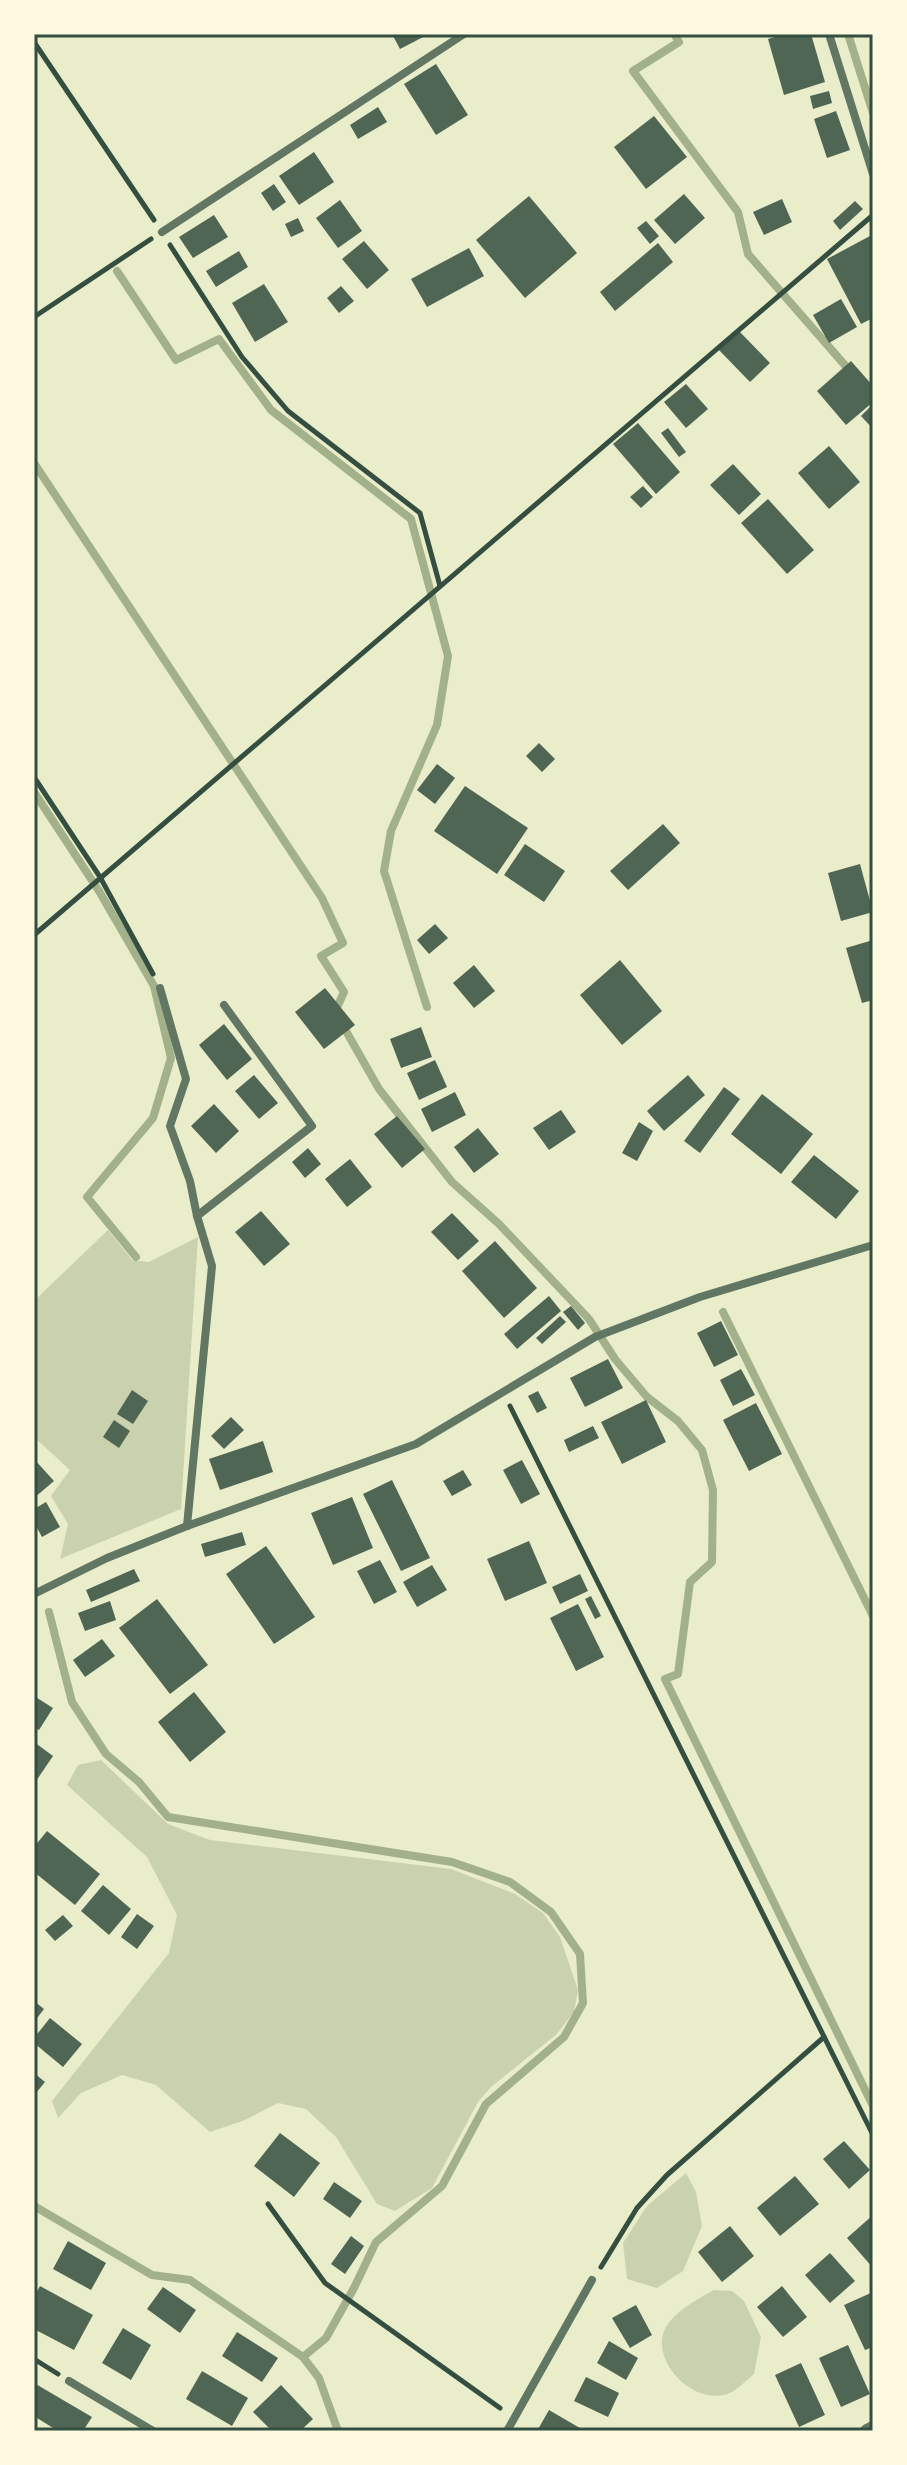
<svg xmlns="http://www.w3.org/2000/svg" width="907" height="2465" font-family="Karla,sans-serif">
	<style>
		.green { fill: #cad2ad }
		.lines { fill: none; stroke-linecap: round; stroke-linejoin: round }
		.stream { stroke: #a3b18a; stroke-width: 8 }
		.building { fill: #4f6655 }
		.path { stroke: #344e41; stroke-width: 5 }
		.minor { stroke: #617663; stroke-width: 8 }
		.tertiary { stroke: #617663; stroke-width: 14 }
		.neatline { fill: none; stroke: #344e41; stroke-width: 3 }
	</style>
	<rect width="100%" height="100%" fill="#e9edc9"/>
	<g class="green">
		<polygon points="108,1230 132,1260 149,1262 198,1237 181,1509 60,1559 68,1524 51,1496 70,1470 34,1437 34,1301"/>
		<polygon points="101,1760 168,1824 210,1840 451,1869 515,1894 543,1913 560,1937 578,1990 574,2012 557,2034 491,2087 478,2102 432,2188 395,2211 377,2204 336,2137 306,2109 278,2103 245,2120 210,2132 156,2085 122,2075 81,2093 58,2118 52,2101 169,1953 177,1915 147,1857 67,1785 78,1765"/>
		<polygon points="686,2173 696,2192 702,2226 683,2271 657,2288 627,2279 623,2243 647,2206"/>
		<path d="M714 2290 732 2291 744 2301 761 2337 754 2374C747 2380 738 2389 730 2393 699 2406 660 2372 662 2340 664 2316 696 2300 714 2290Z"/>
	</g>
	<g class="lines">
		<g class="stream">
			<polyline points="674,34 679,42 633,71 738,212 748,254 850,371"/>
			<polyline points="848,34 873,113"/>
			<polyline points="117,271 176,360 219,339 271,410 411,519 448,656 437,725 391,831 384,871 427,1007"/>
			<polyline points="34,463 322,898 343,943 321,956 344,992 335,1012"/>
			<polyline points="34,792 99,891 154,986 171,1058 153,1118 87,1197 136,1257"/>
			<polyline points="342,1024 379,1089 452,1182 499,1224 589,1319 615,1359 647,1397 678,1421 702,1450 713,1490 712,1562 690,1582 678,1674 665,1679 873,2106"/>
			<polyline points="723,1312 873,1616"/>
			<polyline points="49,1612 72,1702 106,1754 139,1782 168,1817 452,1862 510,1882 551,1912 580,1954 583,2003 564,2037 486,2104 442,2186 376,2242 354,2288 326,2338 303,2357"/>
			<polyline points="34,2206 152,2275 190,2280 303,2357 319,2378 338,2431"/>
		</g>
	</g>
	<g class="building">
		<polygon points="392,34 429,34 400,49"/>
		<polygon points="785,34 811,34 825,82 784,95 768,39"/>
		<polygon points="436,64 468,115 436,135 404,84"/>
		<polygon points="829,91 832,103 813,109 810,96"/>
		<polygon points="378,107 387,122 358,139 350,125"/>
		<polygon points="836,111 850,150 827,158 814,119"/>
		<polygon points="654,116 687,157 646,189 614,147"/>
		<polygon points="314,152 334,182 299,205 279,176"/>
		<polygon points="274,184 286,202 273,211 261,193"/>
		<polygon points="684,194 705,218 675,244 654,220"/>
		<polygon points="529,196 577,253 525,298 476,240"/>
		<polygon points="782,199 792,222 764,235 753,212"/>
		<polygon points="340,200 362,231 338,248 316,218"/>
		<polygon points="855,201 863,209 840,230 833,221"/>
		<polygon points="214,215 228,237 193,258 179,237"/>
		<polygon points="298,218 304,231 291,237 285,224"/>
		<polygon points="646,221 659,236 650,244 637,228"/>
		<polygon points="870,236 873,241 873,318 861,324 827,259"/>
		<polygon points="364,241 389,270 367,289 342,259"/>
		<polygon points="658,243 673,262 615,311 600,292"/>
		<polygon points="469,248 484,276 427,307 411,279"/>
		<polygon points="239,251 248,267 216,287 206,271"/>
		<polygon points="264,284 288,322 255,342 232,303"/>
		<polygon points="341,286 354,301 339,313 327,298"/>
		<polygon points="841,299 857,327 829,343 813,315"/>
		<polygon points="738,330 770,363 750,382 718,349"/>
		<polygon points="851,361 873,386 873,402 846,425 817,391"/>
		<polygon points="686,384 708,409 686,428 664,402"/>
		<polygon points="873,404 873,429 861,416"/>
		<polygon points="638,423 680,472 656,494 613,444"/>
		<polygon points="668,428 686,452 679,457 661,433"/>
		<polygon points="829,446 860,482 829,509 798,473"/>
		<polygon points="733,464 761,494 739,515 710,485"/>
		<polygon points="643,486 653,497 641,508 630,497"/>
		<polygon points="768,499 814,550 787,574 741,523"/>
		<polygon points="539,743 555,759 542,772 526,756"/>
		<polygon points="437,764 455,778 435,804 417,790"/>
		<polygon points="465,786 528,828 497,874 434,831"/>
		<polygon points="663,824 680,843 628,890 610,871"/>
		<polygon points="525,844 565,871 544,902 504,875"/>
		<polygon points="860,864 873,912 841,921 828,873"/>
		<polygon points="435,924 448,938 429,954 417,940"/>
		<polygon points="873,940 873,1000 862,1003 846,948"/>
		<polygon points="620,960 662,1011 622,1045 580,995"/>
		<polygon points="474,965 495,991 474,1008 453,983"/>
		<polygon points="325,988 355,1025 324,1049 295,1012"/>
		<polygon points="224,1024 252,1059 227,1080 199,1045"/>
		<polygon points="421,1027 432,1057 401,1068 390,1039"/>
		<polygon points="435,1060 447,1087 419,1100 407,1073"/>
		<polygon points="254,1075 278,1103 259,1119 235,1091"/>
		<polygon points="688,1075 705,1095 664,1131 647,1111"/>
		<polygon points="724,1087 740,1099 700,1153 684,1141"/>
		<polygon points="455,1092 466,1115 432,1132 421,1109"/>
		<polygon points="762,1094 813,1134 781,1174 731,1134"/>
		<polygon points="214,1104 239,1131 216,1153 191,1126"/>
		<polygon points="561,1110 576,1132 549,1150 533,1128"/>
		<polygon points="397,1116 425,1149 402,1168 374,1134"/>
		<polygon points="639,1122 653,1131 637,1161 622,1153"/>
		<polygon points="478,1128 499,1154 474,1173 454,1147"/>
		<polygon points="308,1148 321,1164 305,1178 292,1162"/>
		<polygon points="814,1155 859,1191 836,1219 791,1182"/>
		<polygon points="350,1159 372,1187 347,1207 325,1179"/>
		<polygon points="261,1211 290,1244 264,1266 235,1232"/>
		<polygon points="452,1213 479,1241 458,1260 431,1232"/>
		<polygon points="495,1241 537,1288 504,1318 462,1271"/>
		<polygon points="549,1296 561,1311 517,1349 504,1334"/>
		<polygon points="571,1306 585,1323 578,1330 563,1312"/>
		<polygon points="560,1316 566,1322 542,1344 536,1338"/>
		<polygon points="721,1321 738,1355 714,1367 697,1333"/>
		<polygon points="608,1359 623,1388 585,1407 570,1378"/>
		<polygon points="741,1369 755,1395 733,1406 720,1380"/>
		<polygon points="132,1390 148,1401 133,1424 117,1414"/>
		<polygon points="538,1391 547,1408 537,1413 528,1396"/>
		<polygon points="646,1400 666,1442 622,1464 601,1422"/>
		<polygon points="756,1403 782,1454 749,1471 723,1420"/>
		<polygon points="231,1417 244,1430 224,1449 211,1436"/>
		<polygon points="114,1420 130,1431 119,1448 103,1437"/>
		<polygon points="593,1426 599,1438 569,1452 564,1440"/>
		<polygon points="263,1441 273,1472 220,1490 209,1459"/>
		<polygon points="34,1459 54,1481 34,1498"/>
		<polygon points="522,1460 540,1494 521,1504 503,1470"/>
		<polygon points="463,1470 472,1485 452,1496 443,1481"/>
		<polygon points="392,1480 430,1558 401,1571 363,1494"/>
		<polygon points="352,1497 373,1548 333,1565 311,1513"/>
		<polygon points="46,1502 60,1527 42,1537 34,1522 34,1509"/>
		<polygon points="242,1532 246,1545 205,1557 201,1544"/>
		<polygon points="529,1541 547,1583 505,1601 487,1559"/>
		<polygon points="266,1546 315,1617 274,1644 226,1574"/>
		<polygon points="380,1560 397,1592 374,1604 357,1571"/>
		<polygon points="432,1565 447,1590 417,1607 403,1582"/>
		<polygon points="134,1569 140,1581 91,1602 86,1590"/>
		<polygon points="580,1574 588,1591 560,1604 552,1587"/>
		<polygon points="591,1596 601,1616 595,1619 585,1599"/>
		<polygon points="157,1599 208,1665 170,1694 119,1628"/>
		<polygon points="110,1601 116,1620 85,1631 78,1613"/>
		<polygon points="578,1604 604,1657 576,1671 550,1618"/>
		<polygon points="102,1639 115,1656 85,1677 73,1660"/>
		<polygon points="194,1692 226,1732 190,1762 158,1722"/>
		<polygon points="34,1696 53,1708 39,1730 34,1727"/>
		<polygon points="34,1742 53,1756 34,1784"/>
		<polygon points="47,1831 100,1874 75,1905 34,1872 34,1847"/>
		<polygon points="103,1885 131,1909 109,1935 81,1911"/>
		<polygon points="137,1914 154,1926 137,1949 121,1937"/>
		<polygon points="63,1915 73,1926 55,1941 45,1930"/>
		<polygon points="34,2001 44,2009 34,2022"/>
		<polygon points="50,2018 82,2044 63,2067 34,2043 34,2038"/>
		<polygon points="34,2073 45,2082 36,2093 34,2091"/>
		<polygon points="280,2133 320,2163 294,2197 254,2166"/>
		<polygon points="844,2141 870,2170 849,2189 823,2159"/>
		<polygon points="795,2176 819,2204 780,2236 757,2208"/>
		<polygon points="334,2182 362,2201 350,2218 323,2199"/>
		<polygon points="873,2215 873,2268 847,2238"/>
		<polygon points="730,2226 754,2256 722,2282 698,2252"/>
		<polygon points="351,2236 364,2246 345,2274 331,2264"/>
		<polygon points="68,2241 106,2263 91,2290 53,2269"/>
		<polygon points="830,2253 855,2281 830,2303 805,2275"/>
		<polygon points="40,2286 93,2315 74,2350 34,2329 34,2297"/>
		<polygon points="782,2286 807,2317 783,2337 757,2307"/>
		<polygon points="163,2287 196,2310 180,2333 147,2309"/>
		<polygon points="873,2292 873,2347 865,2350 844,2305"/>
		<polygon points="636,2305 652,2335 630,2348 612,2318"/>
		<polygon points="123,2328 151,2345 131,2380 102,2363"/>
		<polygon points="237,2332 278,2358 262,2382 222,2356"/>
		<polygon points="609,2341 638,2358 626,2380 597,2363"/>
		<polygon points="848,2345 870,2394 841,2407 819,2358"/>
		<polygon points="801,2363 825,2415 799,2427 775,2375"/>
		<polygon points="202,2371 248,2398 232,2426 186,2399"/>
		<polygon points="586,2377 619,2393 608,2417 574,2401"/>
		<polygon points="34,2383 92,2417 83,2431 58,2431 37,2418 34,2423"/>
		<polygon points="281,2385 313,2419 300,2431 272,2431 253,2412"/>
		<polygon points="549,2410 585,2431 537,2431"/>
	</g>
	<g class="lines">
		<g class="path">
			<polyline points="34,42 154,220"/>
			<polyline points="170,245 242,357 288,411 420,513 440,586"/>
			<polyline points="34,317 151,239"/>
			<polyline points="34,777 100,877 153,974"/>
			<polyline points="34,935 873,215"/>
			<polyline points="510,1406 873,2135"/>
			<polyline points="268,2204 325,2283 500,2408"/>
			<polyline points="601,2267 637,2208 667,2175 824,2037"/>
			<polyline points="34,2359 58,2374"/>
		</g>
		<g class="minor">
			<polyline points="829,34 873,174"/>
			<polyline points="162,232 464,34"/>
			<polyline points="160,988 186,1079 170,1126 190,1181 197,1216 212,1266 187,1526"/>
			<polyline points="197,1216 312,1126 224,1005"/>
			<polyline points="34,1594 107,1558 187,1526 416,1444 595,1337 700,1297 873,1245"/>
			<polyline points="69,2381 153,2431"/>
			<polyline points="507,2431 592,2280"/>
		</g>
		<polyline class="tertiary" points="867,2431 873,2428"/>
	</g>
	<rect width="907" height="2465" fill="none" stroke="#fefae0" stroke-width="72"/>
	<rect x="36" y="36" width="835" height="2393" class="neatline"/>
</svg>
